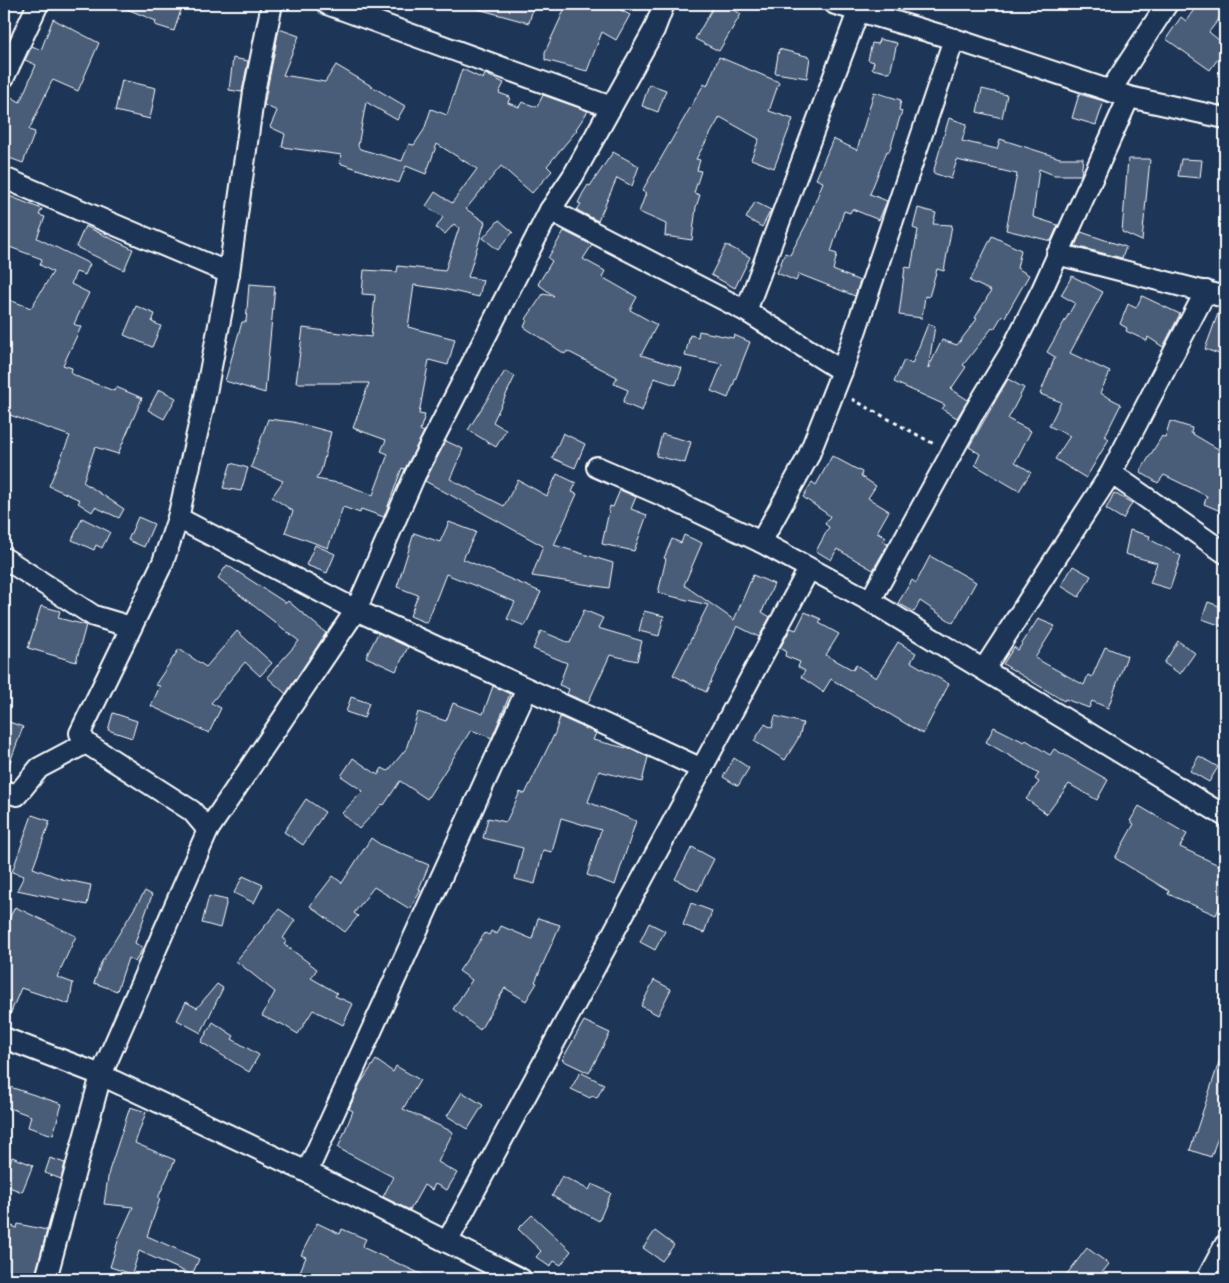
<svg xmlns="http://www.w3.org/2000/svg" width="1229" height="1283" font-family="Mali,sans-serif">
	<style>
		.building { fill: #4a5d79; stroke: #fff }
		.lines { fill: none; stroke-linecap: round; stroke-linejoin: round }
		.street-casing { stroke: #fff; stroke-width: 24 }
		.path { stroke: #fff; stroke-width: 3; stroke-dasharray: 4 4; stroke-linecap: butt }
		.street { stroke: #1d3557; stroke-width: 20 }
	</style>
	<rect width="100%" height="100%" fill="#1d3557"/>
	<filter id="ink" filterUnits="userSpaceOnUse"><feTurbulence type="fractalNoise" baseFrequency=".02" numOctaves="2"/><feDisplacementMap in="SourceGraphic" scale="10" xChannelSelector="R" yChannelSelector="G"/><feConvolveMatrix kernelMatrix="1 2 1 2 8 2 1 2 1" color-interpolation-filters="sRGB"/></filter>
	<g filter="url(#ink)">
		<g class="building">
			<polygon points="115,4 183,4 174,31 155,25 156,21"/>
			<polygon points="479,4 534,4 529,23 478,9"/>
			<polygon points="567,4 610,4 630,15 616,40 602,32 587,71 545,60 545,52"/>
			<polygon points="715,4 724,4 741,14 719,51 695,39"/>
			<polygon points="1198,4 1225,4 1225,11 1209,32 1225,45 1225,49 1210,70 1166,39 1181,17 1186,21"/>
			<polygon points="53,19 99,43 78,91 53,80 51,83 29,130 35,132 23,163 4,156 4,93 20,102 36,65 25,60 32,46 41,50"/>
			<polygon points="279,29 299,36 283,75 325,82 336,65 405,106 397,120 366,102 358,146 360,149 402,161 409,144 414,145 424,130 431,109 447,115 462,69 483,79 485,74 504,83 499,93 510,97 508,103 519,107 522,102 537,107 543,95 588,111 576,129 577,130 547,166 552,171 532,193 501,166 466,209 485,222 468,277 483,280 479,297 443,289 414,285 408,327 455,339 448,365 429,360 419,414 425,415 420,430 424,432 405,469 402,468 384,517 361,509 360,513 343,507 328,548 285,532 293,511 272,497 283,481 251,467 268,419 293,422 331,432 321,471 316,479 344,484 373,495 388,454 381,451 386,440 353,428 369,383 296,383 303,328 371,337 375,295 362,294 364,270 397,272 398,266 445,271 459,228 454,224 445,234 436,228 443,217 426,206 435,192 452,203 477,169 437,144 426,174 406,166 399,183 339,163 342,155 282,147 285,134 270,127 277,111 264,105"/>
			<polygon points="879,39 897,43 890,73 872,69 874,62 868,60 872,43 878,44"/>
			<polygon points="779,49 810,57 807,78 775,73"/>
			<polygon points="719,57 779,82 769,111 793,119 774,168 751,159 759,139 720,117 696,159 700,160 697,170 701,171 694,193 700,195 696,207 692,240 665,236 666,224 639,212 646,193 642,191 704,84 707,86"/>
			<polygon points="233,58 248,61 242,92 229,90"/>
			<polygon points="122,80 156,88 150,119 115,111"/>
			<polygon points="649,84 666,90 658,112 642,106"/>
			<polygon points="982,89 1007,95 1002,118 977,112"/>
			<polygon points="874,92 901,100 899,110 902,111 889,152 887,151 870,194 887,201 879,220 852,209 850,213 844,211 831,252 837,254 833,270 860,281 855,296 799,274 796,281 777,273 785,253 790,255 807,223 823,182 816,179 833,139 857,150"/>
			<polygon points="1079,94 1104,101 1096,125 1072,118"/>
			<polygon points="949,118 967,124 962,141 997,149 1000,139 1060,158 1083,158 1081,175 1054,175 1039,169 1033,217 1058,225 1051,241 1006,230 1017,174 957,160 951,179 933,173"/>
			<polygon points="613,152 639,166 632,186 617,178 598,221 577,210 581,204 578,203 583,193 588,185 590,186"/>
			<polygon points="1128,159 1150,159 1142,241 1122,232"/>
			<polygon points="1181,159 1202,160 1200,178 1178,176"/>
			<polygon points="4,194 42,209 39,215 45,217 37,238 90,264 85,275 76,272 71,284 89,293 74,324 81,327 63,365 72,368 71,373 80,378 114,391 116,387 142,398 118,454 95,447 83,482 124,509 119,518 95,507 92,512 78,503 80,500 49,486 70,436 4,413 4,298 31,308 53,272 40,265 42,259 4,245"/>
			<polygon points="755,202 771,210 762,227 746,218"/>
			<polygon points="918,208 936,213 933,224 952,225 944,271 937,269 929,297 925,296 922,318 899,315 905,267 911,268 918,230 913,228"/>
			<polygon points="499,220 513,232 498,250 483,238"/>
			<polygon points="85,226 133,249 124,270 76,247"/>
			<polygon points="564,231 592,245 583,259 605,271 602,277 637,297 630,310 657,325 641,355 682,368 676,385 654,378 642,411 623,403 628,390 614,384 617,377 567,351 565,354 524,327 527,320 526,319 543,294 554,296 538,284 552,261 548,258"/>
			<polygon points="1081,232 1126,247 1122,258 1075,246"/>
			<polygon points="992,236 1021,250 1017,268 1029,275 1005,317 1002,316 994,329 992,328 963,365 966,367 951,389 968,400 957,418 942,409 945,405 894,382 904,360 912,364 928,324 935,326 928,369 942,340 957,345 977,319 975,318 991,291 970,281"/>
			<polygon points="726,245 750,257 735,288 711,275"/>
			<polygon points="1072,276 1103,292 1070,353 1110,372 1100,393 1121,404 1105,436 1109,439 1086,478 1055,459 1070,436 1049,426 1061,402 1040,394 1055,357 1047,352 1075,303 1061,295"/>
			<polygon points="249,284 275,286 265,393 225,381 242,322 246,322"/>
			<polygon points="1142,296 1180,314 1163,347 1148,337 1147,341 1126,331 1127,328 1120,324 1128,304 1136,308"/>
			<polygon points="136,306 155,314 152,322 161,326 152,347 124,335"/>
			<polygon points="1220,308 1225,309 1225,345 1222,355 1205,349"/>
			<polygon points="699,331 733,338 734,335 750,342 728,398 711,391 722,364 685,356 690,335 698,337"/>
			<polygon points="505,371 515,376 493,422 506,430 496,447 468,430"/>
			<polygon points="1008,379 1024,388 1008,419 1031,431 1015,462 1031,472 1019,491 975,465 980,454 969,447"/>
			<polygon points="159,389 176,398 164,419 148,410"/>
			<polygon points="1170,421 1192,428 1191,433 1225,453 1225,513 1204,504 1207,496 1164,475 1158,483 1140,472 1162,436 1165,438"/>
			<polygon points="563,433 585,444 575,468 552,458"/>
			<polygon points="662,434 691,442 685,463 656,456"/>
			<polygon points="446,441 463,449 450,479 504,506 518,480 547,496 557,474 576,483 572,492 577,494 554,545 613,563 609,588 532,576 543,546 425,481"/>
			<polygon points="832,456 862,472 861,476 876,486 868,498 889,511 877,532 886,537 883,542 888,544 873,570 837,549 831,560 816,551 829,527 825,524 830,516 803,497 812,482 816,485"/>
			<polygon points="231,463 248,468 241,491 223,488"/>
			<polygon points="620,490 636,497 631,509 647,515 634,551 602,544 610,506 613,507"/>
			<polygon points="1114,493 1132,503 1123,519 1106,509"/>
			<polygon points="138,517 154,524 144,547 128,540"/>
			<polygon points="82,518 110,532 102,548 96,545 94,550 72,540"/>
			<polygon points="449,522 476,532 463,559 541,592 525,626 507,619 515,602 446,574 427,623 410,616 418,595 397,587 414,533 440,542"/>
			<polygon points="1130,530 1150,536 1149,539 1181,556 1170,589 1150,583 1157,563 1125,554"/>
			<polygon points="684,535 702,543 684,585 734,620 753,575 774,584 762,612 770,617 759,637 737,626 706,692 673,675 708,605 658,593 666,559 664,558 672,539 681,543"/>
			<polygon points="315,545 335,554 327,573 306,565"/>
			<polygon points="930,556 976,582 953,623 920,601 914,612 898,603 912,580 916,583"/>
			<polygon points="227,565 286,603 288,601 326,633 286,694 267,677 299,641 218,578"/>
			<polygon points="1073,566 1091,576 1079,597 1061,586"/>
			<polygon points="1208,602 1225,608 1225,627 1202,619"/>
			<polygon points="41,606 60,611 58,618 86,625 76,662 28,648"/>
			<polygon points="584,610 603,618 598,628 642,641 637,661 610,655 588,703 567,694 569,689 559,685 567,663 533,649 541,631 570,643"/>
			<polygon points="644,611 664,616 659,636 639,631"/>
			<polygon points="805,612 821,619 819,623 839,634 826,655 853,670 856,665 876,678 898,642 916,653 911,662 949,684 923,734 831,679 823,692 801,677 805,671 798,667 800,662 785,656 786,651 780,648 791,628 796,630"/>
			<polygon points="1038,619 1055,626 1035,658 1084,685 1088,675 1092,677 1105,647 1127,656 1108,708 1092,701 1089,708 1065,699 1064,701 1003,664 1014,647 1018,650"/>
			<polygon points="237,631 272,663 260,676 245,662 211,703 221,708 209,733 151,706 160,686 155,685 179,649 206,667"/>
			<polygon points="378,633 408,647 396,671 366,657"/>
			<polygon points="1178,641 1195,653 1180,674 1164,663"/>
			<polygon points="493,686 510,694 492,738 471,730 427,799 400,781 384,805 382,804 359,829 342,813 363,791 341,776 353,758 378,775 382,768 388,771 406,749 418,712 446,721 453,703 483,714"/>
			<polygon points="351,697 369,703 364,718 346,712"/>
			<polygon points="113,713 137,721 132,738 108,730"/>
			<polygon points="775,716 803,723 799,737 785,760 754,741 765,724 772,728"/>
			<polygon points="560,717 596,733 593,740 630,749 648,757 642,782 599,771 588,802 636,821 615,885 587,875 601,830 561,818 552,852 543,850 535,884 515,879 523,848 483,838 488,818 506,822 520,792 525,794 555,733"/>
			<polygon points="4,720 23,727 6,773 4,772"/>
			<polygon points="994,727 1024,742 1026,740 1050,755 1054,749 1108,780 1097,800 1069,784 1047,814 1026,799 1039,782 1035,779 1039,773 986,742"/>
			<polygon points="1199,756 1218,767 1209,782 1190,771"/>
			<polygon points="734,758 749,768 738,786 723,777"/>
			<polygon points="306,799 325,812 303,845 284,832"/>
			<polygon points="1139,806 1187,834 1180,847 1225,868 1225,895 1216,915 1168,894 1169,891 1115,858 1134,824 1130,821"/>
			<polygon points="32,815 50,821 33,868 62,879 91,885 87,905 17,890 24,876 12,872"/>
			<polygon points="371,838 381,845 429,865 419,889 421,890 410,909 374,887 354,913 358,916 345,932 310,906 333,876 342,883"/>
			<polygon points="692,847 714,859 698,891 675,879"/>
			<polygon points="243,876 263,885 254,903 234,893"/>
			<polygon points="145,891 152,895 135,943 143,948 135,962 128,958 117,991 94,983 101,963"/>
			<polygon points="209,896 227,900 220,928 202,923"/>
			<polygon points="691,903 712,911 704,933 683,925"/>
			<polygon points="15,907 76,936 57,977 73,983 69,1004 21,988 5,1027 4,929"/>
			<polygon points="279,909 295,920 283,938 287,941 284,944 317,969 311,978 337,993 335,996 353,1004 343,1025 313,1010 298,1034 280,1023 279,1024 262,1016 275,992 236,961"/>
			<polygon points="538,918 560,925 535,982 537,983 526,1001 505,988 480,1030 453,1009 472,980 459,971 485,933 489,935 491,931 497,934 501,926 532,939"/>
			<polygon points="649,923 665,931 655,950 640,942"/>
			<polygon points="654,980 671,989 658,1015 641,1006"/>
			<polygon points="217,984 223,988 201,1033 177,1020 186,1002 197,1008"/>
			<polygon points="584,1021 610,1033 589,1073 562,1060"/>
			<polygon points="213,1022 234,1036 232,1039 259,1055 249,1072 201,1042"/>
			<polygon points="1223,1050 1225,1050 1225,1117 1211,1157 1190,1150"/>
			<polygon points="376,1060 393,1072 396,1066 420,1080 403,1109 453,1132 438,1162 457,1173 447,1190 435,1184 432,1190 424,1185 410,1210 383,1197 393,1177 338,1148 353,1111 349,1109 360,1084"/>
			<polygon points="580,1072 604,1084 597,1098 592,1096 590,1098 571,1089"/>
			<polygon points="4,1085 62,1104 53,1135 28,1127 31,1116 4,1106"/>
			<polygon points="462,1092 483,1105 468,1129 447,1116"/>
			<polygon points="130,1107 146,1112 135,1143 175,1160 158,1198 160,1199 147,1236 199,1259 192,1275 139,1251 132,1274 110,1267 119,1238 133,1207 104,1204 109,1171"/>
			<polygon points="12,1157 33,1165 22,1192 4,1185 4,1177"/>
			<polygon points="50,1158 65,1163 61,1179 45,1173"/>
			<polygon points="562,1176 589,1190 592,1184 611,1193 599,1221 552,1196"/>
			<polygon points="532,1215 571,1251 561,1265 554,1261 550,1267 536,1257 541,1251 518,1229"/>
			<polygon points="4,1223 17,1228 18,1224 47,1230 34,1279 4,1279"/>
			<polygon points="317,1223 340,1234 342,1229 366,1239 362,1247 432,1279 297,1279 306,1257 301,1255"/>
			<polygon points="655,1231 674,1245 662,1261 643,1248"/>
			<polygon points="1087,1248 1109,1264 1097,1279 1063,1279"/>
		</g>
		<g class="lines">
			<defs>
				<g id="street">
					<polyline points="327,4 611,107"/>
					<polyline points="835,4 954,39 1129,97 1225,118"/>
					<polyline points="954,39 842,371 808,457 761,542 870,601 1225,816"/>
					<polyline points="4,77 38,4"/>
					<polyline points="1110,91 1167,4"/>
					<polyline points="4,178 229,273"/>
					<polyline points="550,210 746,311 842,371"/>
					<polyline points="1057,254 1225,297"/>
					<polyline points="746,311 861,4"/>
					<polyline points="597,467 673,500 761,542"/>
					<polyline points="1111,473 1225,553"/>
					<polyline points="178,518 356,610 702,769"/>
					<polyline points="4,558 94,616 131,627"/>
					<polyline points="870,601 973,414 1010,353 1042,290 1129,97"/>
					<polyline points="984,669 1111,473 1206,291"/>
					<polyline points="4,791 17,795 39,768 86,743"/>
					<polyline points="208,830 192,811 86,743 80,733 163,562 178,518 204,403 229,273 254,92 272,4"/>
					<polyline points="4,1038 101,1075 307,1172 521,1279"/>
					<polyline points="307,1172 527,689"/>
					<polyline points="447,1242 809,569"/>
					<polyline points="46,1279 101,1075 208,830 356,610 415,475 550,210 573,176 654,30 664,4"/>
					<polyline points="1207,1279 1225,1245"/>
				</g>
			</defs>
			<use href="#street" class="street-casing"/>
			<polyline class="path" points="852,399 934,444"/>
			<use href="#street" class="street"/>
		</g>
	</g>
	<rect width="1229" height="1283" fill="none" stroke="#1d3557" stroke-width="20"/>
	<rect x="10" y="10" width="1209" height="1263" fill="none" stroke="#fff" stroke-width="2" filter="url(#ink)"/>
</svg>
